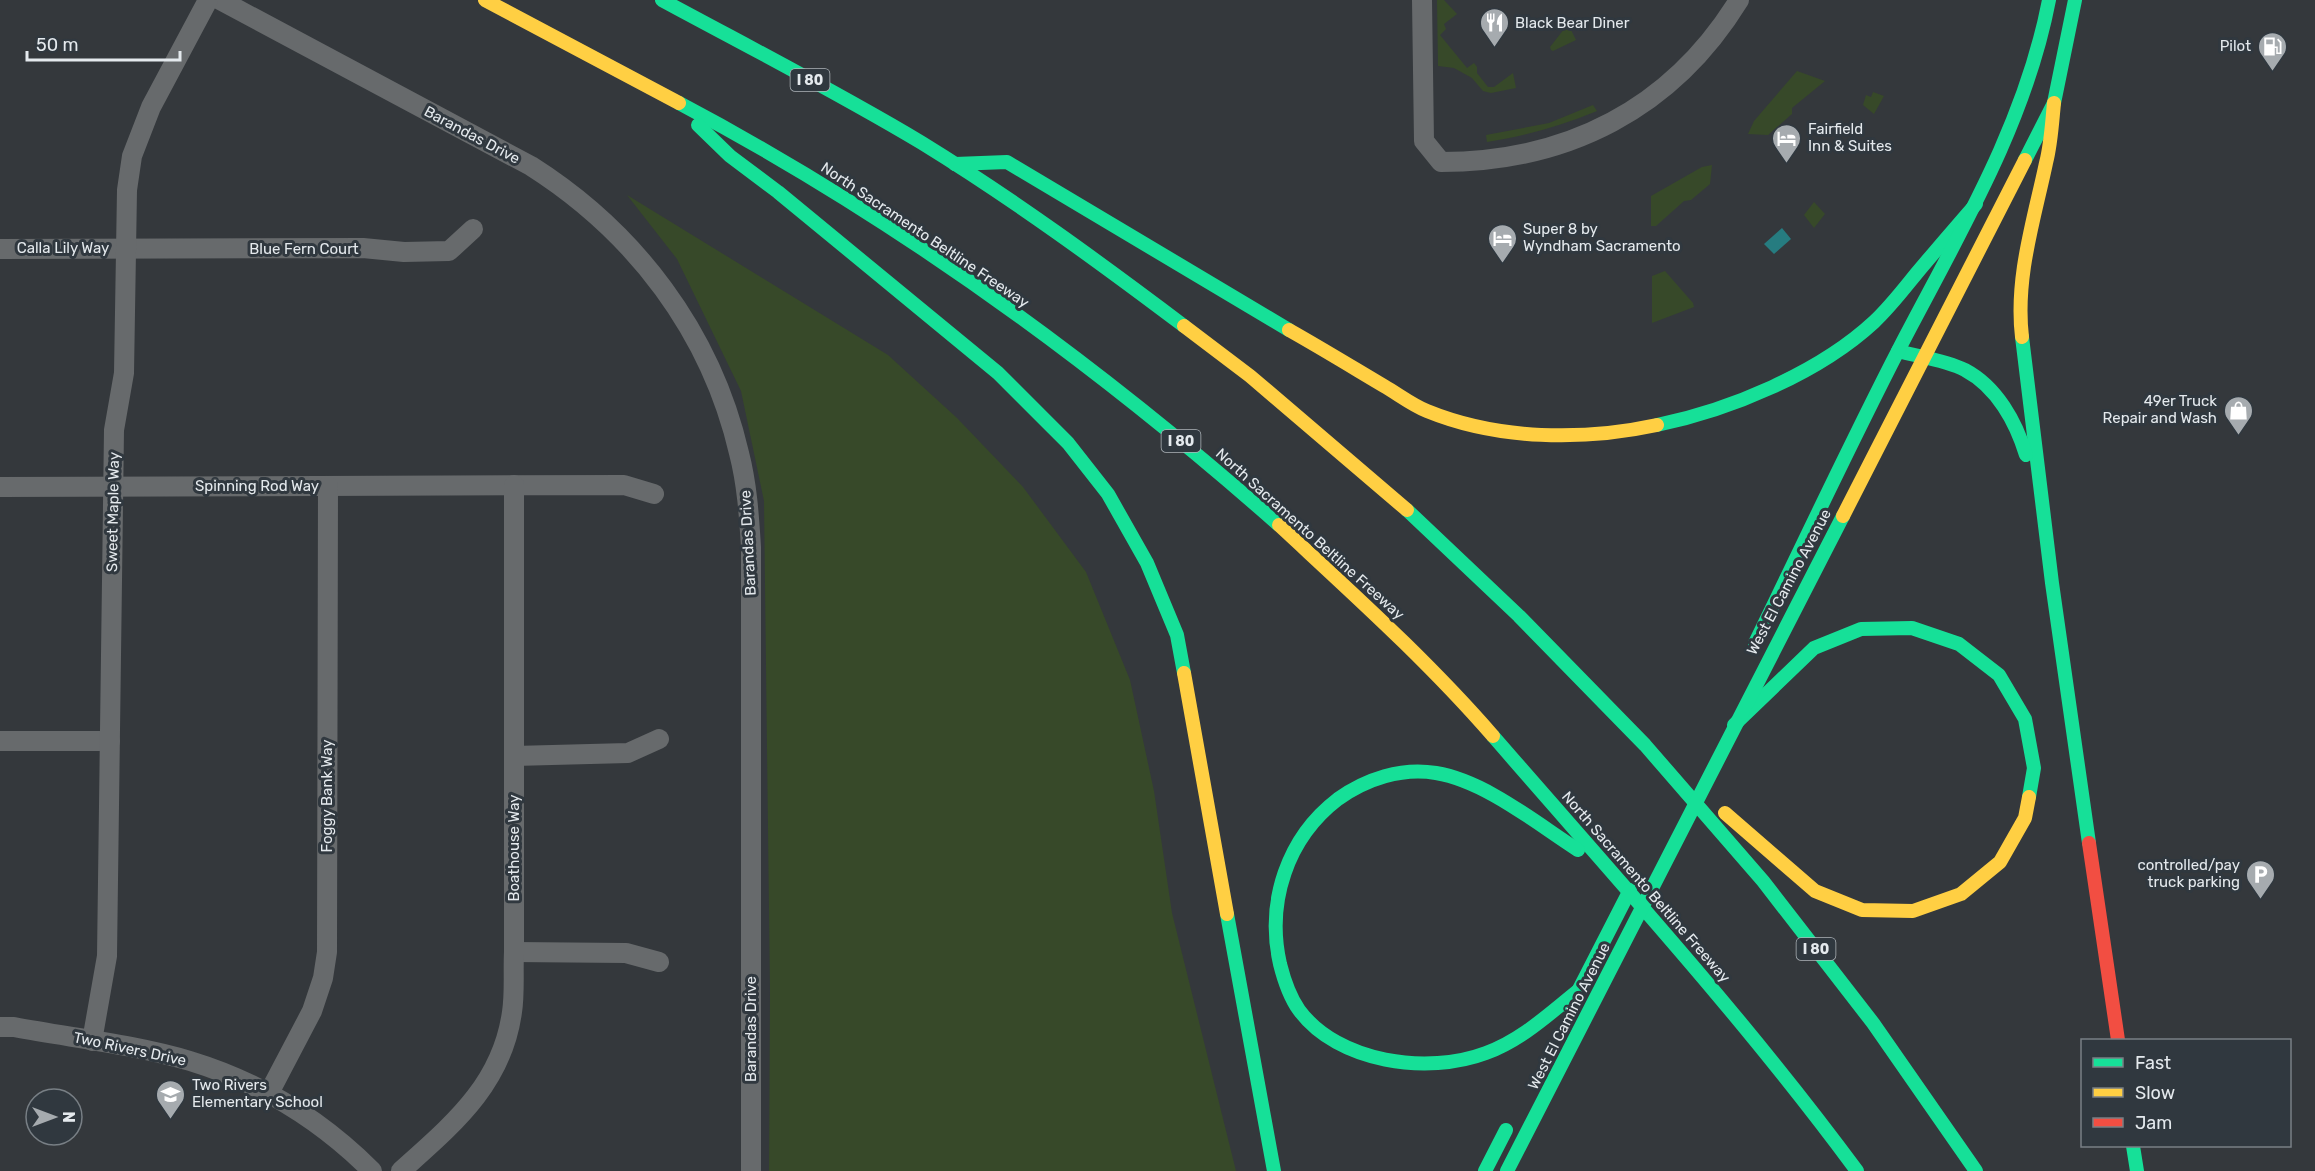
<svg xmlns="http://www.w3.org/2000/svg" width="2315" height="1171" font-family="Rubik,sans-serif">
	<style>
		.green { fill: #374929 }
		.water { fill: #267c80 }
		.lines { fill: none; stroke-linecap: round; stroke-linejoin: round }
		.street { stroke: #676a6c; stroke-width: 20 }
		.fast { stroke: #16e098; stroke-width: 14 }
		.slow { stroke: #ffcf43; stroke-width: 14 }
		.jam { stroke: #f24e42; stroke-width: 14 }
		.labels { text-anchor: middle; stroke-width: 6; stroke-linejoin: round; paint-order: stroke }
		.shield { fill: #30383f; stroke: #aeb4b9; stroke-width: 1.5 }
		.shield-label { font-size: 14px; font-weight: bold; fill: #e4e9ed }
		.poi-label { font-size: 15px; fill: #e4e9ed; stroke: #30383f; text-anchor: start }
		.street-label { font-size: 15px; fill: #e4e9ed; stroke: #30383f }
	</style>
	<rect width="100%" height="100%" fill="#34383c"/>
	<g class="green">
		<polygon points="1437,0 1444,0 1457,14 1444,24 1446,29 1440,35 1467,68 1474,63 1477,67 1477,73 1488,87 1494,87 1513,73 1516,88 1491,93 1483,91 1472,78 1454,68 1438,66"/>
		<polygon points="1568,24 1576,40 1553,51 1551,50 1550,47"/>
		<polygon points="1797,71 1825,81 1792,108 1792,114 1768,135 1748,134 1754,121"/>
		<polygon points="1873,92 1884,96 1874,114 1863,105 1866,95 1871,97"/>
		<path d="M1593 105 1597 111C1560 126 1526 136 1487 142L1486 135 1549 123Z"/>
		<polygon points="1712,165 1710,184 1691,200 1684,201 1656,226 1651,226 1651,196 1702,167"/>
		<polygon points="627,195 888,355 957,418 1023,487 1086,572 1130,680 1154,791 1172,913 1236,1171 769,1171 770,991 764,501 741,391 677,259"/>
		<polygon points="1814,202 1825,214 1814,228 1804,215"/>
		<polygon points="1665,271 1693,303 1694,307 1652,323 1652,276"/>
	</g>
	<polygon class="water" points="1782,228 1791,239 1774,254 1764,244"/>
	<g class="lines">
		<g class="street">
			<path d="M220 0 531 166C635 232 711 332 739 453 747 484 749 515 751 547V1171"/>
			<path d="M1422 0 1424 141 1441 162C1567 162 1672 109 1739 0"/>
			<polyline points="0,249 363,248 404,252 449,251 473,229"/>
			<polyline points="0,487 624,485 654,494"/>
			<polyline points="0,741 110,741"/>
			<polyline points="514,756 628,753 659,739"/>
			<polyline points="514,952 626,953 659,962"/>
			<path d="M0 1027H14C72 1038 133 1044 190 1061 259 1082 321 1120 372 1171"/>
			<polyline points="92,1041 107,956 114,430 124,373 127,190 132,156 151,107 208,0"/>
			<polyline points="269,1093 312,1011 323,978 327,952 328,486"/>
			<path d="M401 1171C452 1125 502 1085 512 1012 515 993 513 972 514 952V485"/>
		</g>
		<g class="fast">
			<path d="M662 0C749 47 837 92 922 143 1013 199 1099 262 1184 326"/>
			<path d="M679 103C895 217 1095 363 1279 525"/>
			<polyline points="698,125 730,156 778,192 998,373 1068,443 1108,494 1147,563 1177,635 1184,673"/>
			<polyline points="2025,160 2054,103 2075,0"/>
			<polyline points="955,164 1007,162 1289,330"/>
			<polyline points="2022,337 2052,583 2089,843"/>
			<path d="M1898 351C1920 357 1945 360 1965 370 1997 387 2016 422 2026 455"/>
			<path d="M1657 425C1730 410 1819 373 1874 322 1890 307 1903 290 1916 274 1936 250 1956 227 1976 204"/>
			<polyline points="1407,510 1519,616 1645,745 1763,881 1873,1023 1976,1171"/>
			<path d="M1755 643C1803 545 1849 446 1899 349 1957 237 2025 126 2049 0"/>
			<polyline points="1734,725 1814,648 1861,629 1912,628 1959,644 1999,675 2025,719 2034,768 2029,797"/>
			<path d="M1493 736C1617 879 1745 1019 1857 1171"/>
			<path d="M1578 850C1536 823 1485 781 1436 773 1402 767 1366 779 1338 799 1287 838 1266 902 1280 964 1284 980 1289 996 1299 1010 1338 1063 1428 1075 1486 1053 1522 1040 1550 1013 1579 990"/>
			<polyline points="1227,914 1274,1171"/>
			<polyline points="1570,1007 1630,890"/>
			<polyline points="2133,1146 2137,1171"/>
			<polyline points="1485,1171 1506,1130"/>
			<polyline points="1507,1171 1843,516"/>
		</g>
		<g class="slow">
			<polyline points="485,0 679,103"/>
			<polyline points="1184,326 1250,376 1407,510"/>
			<path d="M1289 330C1321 348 1352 367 1384 386 1398 394 1412 405 1427 411 1498 440 1583 441 1657 425"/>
			<path d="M2022 337C2015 278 2034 220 2046 163 2051 144 2052 123 2054 103"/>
			<polyline points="1843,516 2025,160"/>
			<path d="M1279 525C1352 593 1427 660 1493 736"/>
			<polyline points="1184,673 1227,914"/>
			<polyline points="1725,813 1815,891 1862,910 1913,911 1961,894 2000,862 2025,818 2029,797"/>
		</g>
		<polyline class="jam" points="2089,843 2118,1040"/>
	</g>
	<defs>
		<symbol id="restaurant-pin" viewBox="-11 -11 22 30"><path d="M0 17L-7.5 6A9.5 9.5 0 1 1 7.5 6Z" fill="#a6abaf" stroke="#30383f"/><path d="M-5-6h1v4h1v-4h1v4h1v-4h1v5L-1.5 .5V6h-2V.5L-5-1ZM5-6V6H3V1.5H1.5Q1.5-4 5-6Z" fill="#fff"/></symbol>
		<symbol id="fuel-pin" viewBox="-11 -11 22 30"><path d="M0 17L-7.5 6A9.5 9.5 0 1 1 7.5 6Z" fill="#a6abaf" stroke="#30383f"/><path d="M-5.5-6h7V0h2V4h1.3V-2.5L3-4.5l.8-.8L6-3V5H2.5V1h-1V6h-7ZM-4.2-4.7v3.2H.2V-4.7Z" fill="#fff"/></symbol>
		<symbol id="hotel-pin" viewBox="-11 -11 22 30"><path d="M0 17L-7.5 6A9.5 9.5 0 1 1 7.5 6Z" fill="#a6abaf" stroke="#30383f"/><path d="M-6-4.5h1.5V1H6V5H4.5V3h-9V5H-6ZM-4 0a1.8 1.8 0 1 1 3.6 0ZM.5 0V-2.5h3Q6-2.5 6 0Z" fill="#fff"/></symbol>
		<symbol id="shop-pin" viewBox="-11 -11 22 30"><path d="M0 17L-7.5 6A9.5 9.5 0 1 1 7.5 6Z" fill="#a6abaf" stroke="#30383f"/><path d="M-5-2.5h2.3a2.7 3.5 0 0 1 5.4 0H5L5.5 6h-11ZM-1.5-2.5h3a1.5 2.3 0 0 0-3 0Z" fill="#fff"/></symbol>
		<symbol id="parking-pin" viewBox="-11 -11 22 30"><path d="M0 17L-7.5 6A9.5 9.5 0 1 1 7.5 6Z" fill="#a6abaf" stroke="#30383f"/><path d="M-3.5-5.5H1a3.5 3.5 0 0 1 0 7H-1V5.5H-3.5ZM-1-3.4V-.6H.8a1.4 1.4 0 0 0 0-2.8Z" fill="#fff"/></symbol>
		<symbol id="school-pin" viewBox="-11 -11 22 30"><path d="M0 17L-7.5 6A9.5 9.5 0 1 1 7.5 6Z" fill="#a6abaf" stroke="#30383f"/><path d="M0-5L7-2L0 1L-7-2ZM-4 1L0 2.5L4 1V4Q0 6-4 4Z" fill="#fff"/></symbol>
	</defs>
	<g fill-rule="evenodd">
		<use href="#restaurant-pin" x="1478" y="6" width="33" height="45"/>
		<use href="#fuel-pin" x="2256" y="30" width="33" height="45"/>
		<use href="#hotel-pin" x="1770" y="122" width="33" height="45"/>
		<use href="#hotel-pin" x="1486" y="222" width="33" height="45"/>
		<use href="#shop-pin" x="2222" y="394" width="33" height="45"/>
		<use href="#parking-pin" x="2244" y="858" width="33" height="45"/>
		<use href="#school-pin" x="154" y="1078" width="33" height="45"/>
	</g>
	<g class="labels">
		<g class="shield">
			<rect x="790.5" y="69" width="39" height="22" rx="4.5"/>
			<rect x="1161.5" y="430" width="39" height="22" rx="4.5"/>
			<rect x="1796.5" y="938" width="39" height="22" rx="4.5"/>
		</g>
		<g class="shield-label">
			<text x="810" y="85">I 80</text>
			<text x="1181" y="446">I 80</text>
			<text x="1816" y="954">I 80</text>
		</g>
		<g class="poi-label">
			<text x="1515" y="28">Black Bear Diner</text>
			<text x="2251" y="51" text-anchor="end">Pilot</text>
			<text x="1808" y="134">Fairfield<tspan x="1808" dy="17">Inn &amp; Suites</tspan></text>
			<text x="1523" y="234">Super 8 by<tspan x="1523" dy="17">Wyndham Sacramento</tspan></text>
			<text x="2217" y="406" text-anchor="end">49er Truck<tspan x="2217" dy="17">Repair and Wash</tspan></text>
			<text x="2240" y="870" text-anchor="end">controlled/pay<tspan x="2240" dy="17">truck parking</tspan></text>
			<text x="192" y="1090">Two Rivers<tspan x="192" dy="17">Elementary School</tspan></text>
		</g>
		<g class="street-label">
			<text transform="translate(472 135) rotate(28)" y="5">Barandas Drive</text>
			<text transform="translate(925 235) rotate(34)" y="5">North Sacramento Beltline Freeway</text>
			<text x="63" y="253">Calla Lily Way</text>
			<text x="304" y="254">Blue Fern Court</text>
			<text x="257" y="491">Spinning Rod Way</text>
			<text transform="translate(113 512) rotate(-89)" y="5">Sweet Maple Way</text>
			<text transform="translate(1310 534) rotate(42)" y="5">North Sacramento Beltline Freeway</text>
			<text transform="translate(748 543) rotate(-93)" y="5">Barandas Drive</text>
			<text transform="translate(1789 582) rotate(-62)" y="5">West El Camino Avenue</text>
			<text transform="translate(327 796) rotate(-90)" y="5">Foggy Bank Way</text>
			<text transform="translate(514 848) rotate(-90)" y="5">Boathouse Way</text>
			<text transform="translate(1646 887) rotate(49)" y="5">North Sacramento Beltline Freeway</text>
			<text transform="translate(1569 1016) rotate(-63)" y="5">West El Camino Avenue</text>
			<text transform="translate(751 1029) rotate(-90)" y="5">Barandas Drive</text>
			<text transform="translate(130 1049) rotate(12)" y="5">Two Rivers Drive</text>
		</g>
	</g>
	<rect x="2081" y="1039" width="210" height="108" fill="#30383f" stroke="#787f85" stroke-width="1.5"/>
	<rect x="2093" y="1058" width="30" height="9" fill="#16e098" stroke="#787f85" stroke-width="1.5"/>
	<text x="2135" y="1069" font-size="18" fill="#e4e9ed">Fast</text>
	<rect x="2093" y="1088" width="30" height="9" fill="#ffcf43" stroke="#787f85" stroke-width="1.5"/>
	<text x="2135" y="1099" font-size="18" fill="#e4e9ed">Slow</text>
	<rect x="2093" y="1118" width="30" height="9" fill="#f24e42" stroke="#787f85" stroke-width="1.5"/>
	<text x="2135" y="1129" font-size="18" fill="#e4e9ed">Jam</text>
	<g transform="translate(54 1117) rotate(90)"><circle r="28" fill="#30383f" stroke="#787f85" stroke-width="1.5"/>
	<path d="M0-4.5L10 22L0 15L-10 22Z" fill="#a6abaf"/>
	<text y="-9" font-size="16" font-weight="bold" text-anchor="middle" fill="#e4e9ed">N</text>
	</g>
	<path d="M27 51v9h153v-9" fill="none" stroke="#e4e9ed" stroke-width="3"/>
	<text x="36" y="51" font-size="18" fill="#e4e9ed" stroke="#30383f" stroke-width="4.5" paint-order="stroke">50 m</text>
</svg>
